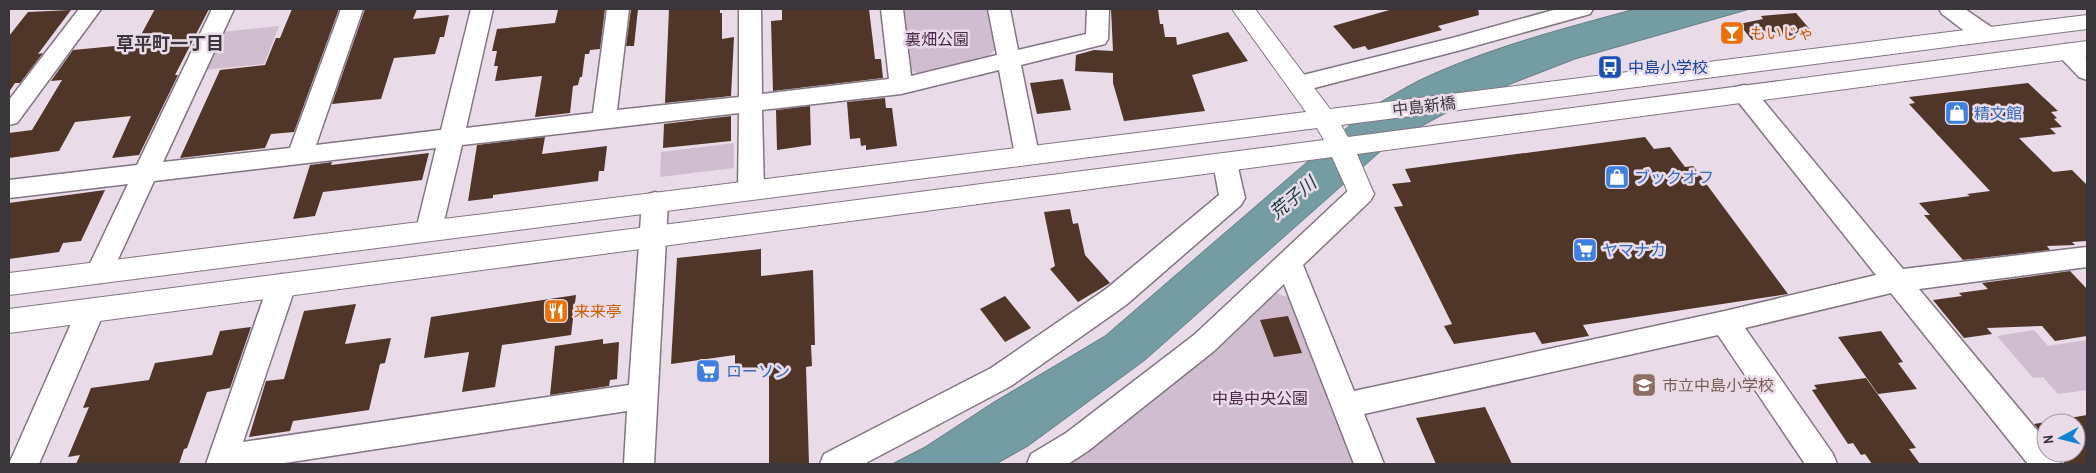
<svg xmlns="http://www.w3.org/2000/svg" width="2096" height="473" font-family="'Archivo Narrow','Noto Sans JP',sans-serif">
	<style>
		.green { fill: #d1bdd0 }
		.water { fill: #759ca3; stroke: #647d84 }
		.building { fill: #503529 }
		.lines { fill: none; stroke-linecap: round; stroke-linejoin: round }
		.street-casing { stroke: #837683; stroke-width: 3 }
		.secondary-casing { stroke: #837683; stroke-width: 2 }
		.street { fill: #fff; fill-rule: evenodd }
		.secondary { fill: #fff; fill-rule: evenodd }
		.labels { text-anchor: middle; stroke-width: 5; stroke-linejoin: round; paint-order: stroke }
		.food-label { font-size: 16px; fill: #c56008; stroke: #e9dbe8; text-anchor: start }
		.park-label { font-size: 16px; fill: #4b284b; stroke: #e9dbe8 }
		.transit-label { font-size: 16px; fill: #164399; stroke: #e9dbe8; text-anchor: start }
		.street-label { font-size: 16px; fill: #3b363b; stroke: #e9dbe8 }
		.shop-label { font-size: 16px; fill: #366cbe; stroke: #e9dbe8; text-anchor: start }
		.education-label { font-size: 16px; fill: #785e54; stroke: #e9dbe8; text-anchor: start }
		.neighbourhood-label { font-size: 18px; font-weight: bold; fill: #3b363b; stroke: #e9dbe8 }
		.water-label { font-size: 18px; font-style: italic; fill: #11393f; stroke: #e9dbe8 }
	</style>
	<rect width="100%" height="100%" fill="#e9dbe8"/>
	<g class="green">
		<polygon points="903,9 988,9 996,48 988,57 919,74 910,70"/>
		<polygon points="279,26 264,64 203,70 221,32"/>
		<polygon points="734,143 734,168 660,177 661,152"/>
		<path d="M1275 293 1292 298 1357 464H1065C1141 415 1209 355 1275 293Z"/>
		<polygon points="2034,330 2048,346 2087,340 2087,390 2058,394 2043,377 2033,378 1997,336"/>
	</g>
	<path class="water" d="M1635 9H1750L1575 59 1472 99 1390 143 1145 360 1028 446 996 464H892L925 447 994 402 1105 336 1371 107C1387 99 1402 89 1418 81 1487 48 1562 29 1635 9Z"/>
	<g class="building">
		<polygon points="155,9 209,9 175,75 178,75 139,155 112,158 131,116 75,122 59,151 9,158 9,133 32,130 62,80 51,81 73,50 136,44"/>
		<polygon points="292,9 339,9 294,132 271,134 265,148 180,158 220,70 265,65 276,38 280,38"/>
		<polygon points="365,9 417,9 413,19 449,15 444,37 440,37 435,54 394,58 381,99 332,104"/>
		<polygon points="570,9 605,9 600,49 590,50 589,54 585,54 582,77 580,77 578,85 573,86 570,113 535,117 542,76 495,81 498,66 494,66 497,51 492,51 497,29 555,23 558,10"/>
		<polygon points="631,9 638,9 634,46 626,46"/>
		<polygon points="669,9 720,9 720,13 722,13 722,39 734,37 731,96 665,103"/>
		<polygon points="782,9 869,9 875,59 881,59 883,78 773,91 771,21 782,20"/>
		<polygon points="1111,9 1158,9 1160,24 1163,24 1165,37 1176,37 1177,45 1228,32 1248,61 1192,75 1205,111 1124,121 1113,83 1113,73 1075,71 1076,55 1094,50 1113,51"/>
		<polygon points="1393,9 1478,9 1479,15 1438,26 1442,30 1368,50 1365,46 1353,49 1333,26"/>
		<polygon points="71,10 38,54 43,53 20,83 15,83 9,92 9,36 28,12"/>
		<polygon points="1796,13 1813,33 1752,40 1739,24 1763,19 1761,16"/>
		<polygon points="1063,79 1071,110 1037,114 1030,83"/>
		<polygon points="2028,83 2058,111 2051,112 2057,118 2054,119 2062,127 2050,128 2056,134 2019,138 2053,172 2072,170 2087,185 2087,241 2072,242 2075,245 2047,246 2050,250 1963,260 1924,215 1930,215 1919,203 1970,196 1967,194 1990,191 1909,104 1915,103 1909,97"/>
		<polygon points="885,98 886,108 892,108 897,146 866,150 866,145 861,146 860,138 850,139 847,102"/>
		<polygon points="810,106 811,145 777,150 776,110"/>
		<polygon points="731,116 731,141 663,148 664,124"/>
		<polygon points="545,137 542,154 607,146 604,171 599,171 598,181 493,195 493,198 468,201 477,145"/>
		<polygon points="1645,137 1654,149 1670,147 1685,167 1693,166 1788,294 1583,325 1589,336 1542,344 1535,332 1454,344 1444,326 1452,324 1394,207 1403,206 1392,184 1411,182 1405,169"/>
		<polygon points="429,153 422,180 323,192 315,216 293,219 310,165 332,162 331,165"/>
		<polygon points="105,190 81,241 63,243 59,252 9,259 9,203"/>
		<polygon points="1070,209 1073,224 1078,223 1085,255 1110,283 1078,302 1050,269 1055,266 1044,212"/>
		<polygon points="761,249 761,276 813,270 815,345 811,345 812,366 806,367 809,464 769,464 769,368 735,372 735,355 671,364 677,258"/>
		<polygon points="2070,271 2087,289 2087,336 2055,341 2042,326 1987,328 1992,334 1964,338 1933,300 1962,296 1959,293 1988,289 1982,283"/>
		<polygon points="576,295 571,335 502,345 495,387 462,392 469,352 424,358 431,317"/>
		<polygon points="1005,296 1031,328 1005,342 980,309"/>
		<polygon points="356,304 345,344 391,338 385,363 380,364 369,410 293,421 290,431 249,437 266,381 284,379 304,311"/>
		<polygon points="1288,316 1302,353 1274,357 1260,320"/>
		<polygon points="251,327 230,388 207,392 187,448 184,449 179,464 76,464 80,455 68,457 89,407 83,408 91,388 149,380 155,363 212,355 220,331"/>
		<polygon points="1881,331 1903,362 1898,363 1917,389 1878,394 1838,337"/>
		<polygon points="603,339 603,344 619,342 617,379 610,380 609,386 550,395 555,346"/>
		<polygon points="1866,378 1916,448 1909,449 1920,464 1872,464 1865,454 1861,455 1853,443 1848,444 1812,390 1817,389 1814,385"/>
		<polygon points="1485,407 1512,464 1436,464 1416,418"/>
		<polygon points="2087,415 2087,464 2065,464 2058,453 2076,453 2076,423 2046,423 2046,438 2034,424"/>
	</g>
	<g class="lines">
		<defs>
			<g id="street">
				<polygon points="79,9 101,9 17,123 9,125 9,100"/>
				<polygon points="212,9 234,9 163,162 290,148 341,9 363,9 316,145 441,130 471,9 493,9 466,128 593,113 607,9 629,9 617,110 739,97 739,9 761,9 762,94 889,79 881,9 903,9 911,76 997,55 988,9 1010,9 1018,50 1086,34 1087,9 1109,9 1108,39 1105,44 1021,65 1039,155 1036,161 1027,164 1018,161 1015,155 999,70 901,94 762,110 764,190 760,197 751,199 742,197 738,190 739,113 462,145 442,230 438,237 429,240 420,237 416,230 436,148 154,181 109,279 99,283 89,279 86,272 128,184 9,198 9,180 137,165"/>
				<polygon points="1557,9 1593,9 1590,14 1457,51 1299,92 1291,90 1287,84 1291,78 1299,76 1456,37"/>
				<path d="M1939 9H1965L1994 29 1997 34 1994 39C1975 44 1957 24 1942 14Z"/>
				<polygon points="2066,44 2074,47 2087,59 2087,80 2079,77 2055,52 2058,47"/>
				<polygon points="1744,85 1752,87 1903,269 2087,247 2087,267 1919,289 2046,441 2046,453 2056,453 2061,464 2028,464 1891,293 1745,328 1833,454 1837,464 1805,464 1718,335 1364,414 1384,464 1354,464 1284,284 1214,351 1088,451 1068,464 1027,464 1031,454 1066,433 1194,335 1352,187 1361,185 1370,187 1374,194 1370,201 1303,265 1354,391 1725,311 1876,275 1736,99 1732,93 1736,87"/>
				<polygon points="1225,154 1234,157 1237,163 1245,198 1241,205 1126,305 1011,386 864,464 820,464 824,454 991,368 1106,289 1219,195 1213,163 1216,157"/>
				<polygon points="655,192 664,195 668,202 654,464 624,464 627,411 278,464 206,464 268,285 272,277 282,274 292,277 296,285 243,442 629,385 642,202 646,195"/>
				<polygon points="91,299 101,302 105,310 39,464 9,464 77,310 81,302"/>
			</g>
			<polygon id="secondary" points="1232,9 1255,9 1330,109 2087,15 2087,29 1341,125 1348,137 2087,41 2087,57 1357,154 1374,194 1370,201 1361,204 1352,201 1332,157 9,333 9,309 1324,140 1317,128 9,295 9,273 1306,112"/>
		</defs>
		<use href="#street" class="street-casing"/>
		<use href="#secondary" class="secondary-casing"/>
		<use href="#street" class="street"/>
		<use href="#secondary" class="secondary"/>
	</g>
	<defs>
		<symbol id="bar-square" viewBox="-11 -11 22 22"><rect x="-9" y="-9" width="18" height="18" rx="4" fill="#e8710a" stroke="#e9dbe8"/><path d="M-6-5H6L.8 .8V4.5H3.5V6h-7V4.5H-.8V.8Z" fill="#fff"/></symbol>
		<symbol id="bus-square" viewBox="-11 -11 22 22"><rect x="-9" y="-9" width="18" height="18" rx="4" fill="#1a4fb4" stroke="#e9dbe8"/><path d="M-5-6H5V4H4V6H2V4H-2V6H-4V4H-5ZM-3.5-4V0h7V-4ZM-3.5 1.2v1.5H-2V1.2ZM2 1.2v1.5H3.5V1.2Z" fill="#fff"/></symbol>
		<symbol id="shop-square" viewBox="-11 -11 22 22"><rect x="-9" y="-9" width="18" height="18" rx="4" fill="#3f7fe0" stroke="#e9dbe8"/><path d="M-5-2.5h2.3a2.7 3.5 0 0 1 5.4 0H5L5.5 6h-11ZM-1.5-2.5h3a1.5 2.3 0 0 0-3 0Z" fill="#fff"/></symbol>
		<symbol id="supermarket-square" viewBox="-11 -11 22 22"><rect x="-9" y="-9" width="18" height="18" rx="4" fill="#3f7fe0" stroke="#e9dbe8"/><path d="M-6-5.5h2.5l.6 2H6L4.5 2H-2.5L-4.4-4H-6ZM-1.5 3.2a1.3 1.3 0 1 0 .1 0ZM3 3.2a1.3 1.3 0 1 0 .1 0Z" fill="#fff"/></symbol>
		<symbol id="restaurant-square" viewBox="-11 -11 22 22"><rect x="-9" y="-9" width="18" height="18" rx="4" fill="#e8710a" stroke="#e9dbe8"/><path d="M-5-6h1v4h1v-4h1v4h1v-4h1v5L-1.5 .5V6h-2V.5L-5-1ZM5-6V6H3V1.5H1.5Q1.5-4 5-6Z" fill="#fff"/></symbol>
		<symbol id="school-square" viewBox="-11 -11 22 22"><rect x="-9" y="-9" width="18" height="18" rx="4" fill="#8d6e63" stroke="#e9dbe8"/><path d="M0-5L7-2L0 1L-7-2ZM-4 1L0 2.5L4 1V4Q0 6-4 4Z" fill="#fff"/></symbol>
	</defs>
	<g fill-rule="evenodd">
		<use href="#bar-square" x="1718" y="19" width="28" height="28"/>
		<use href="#bus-square" x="1596" y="53" width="28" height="28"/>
		<use href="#shop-square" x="1943" y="99" width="28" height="28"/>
		<use href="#shop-square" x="1603" y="163" width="28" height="28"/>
		<use href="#supermarket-square" x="1571" y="236" width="28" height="28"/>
		<use href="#restaurant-square" x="542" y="297" width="28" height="28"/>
		<use href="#supermarket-square" x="694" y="357" width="28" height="28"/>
		<use href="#school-square" x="1630" y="371" width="28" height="28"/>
	</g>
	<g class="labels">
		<g class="food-label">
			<text x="1750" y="39">もいじゃ</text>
			<text x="574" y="317">来来亭</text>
		</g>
		<g class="park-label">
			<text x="937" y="45">裏畑公園</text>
			<text x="1260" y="404">中島中央公園</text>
		</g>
		<g class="transit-label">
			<text x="1628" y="73">中島小学校</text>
		</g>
		<g class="street-label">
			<text transform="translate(1424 106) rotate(-7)" y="6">中島新橋</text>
		</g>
		<g class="shop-label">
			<text x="1974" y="119">精文館</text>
			<text x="1634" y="183">ブックオフ</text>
			<text x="1602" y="256">ヤマナカ</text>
			<text x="726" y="377">ローソン</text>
		</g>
		<g class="education-label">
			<text x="1662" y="391">市立中島小学校</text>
		</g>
		<g class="neighbourhood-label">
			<text x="170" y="50">草平町一丁目</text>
		</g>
		<g class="water-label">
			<text transform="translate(1293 198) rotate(-40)" y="6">荒子川</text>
		</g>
	</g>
	<rect width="2096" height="473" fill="none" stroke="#3b363b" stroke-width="20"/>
	<g transform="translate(2061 438) rotate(263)"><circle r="24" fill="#e9dbe8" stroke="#a399a3"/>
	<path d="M0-4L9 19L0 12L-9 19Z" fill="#1284cd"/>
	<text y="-8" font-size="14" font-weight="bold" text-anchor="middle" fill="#3b363b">N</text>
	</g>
</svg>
